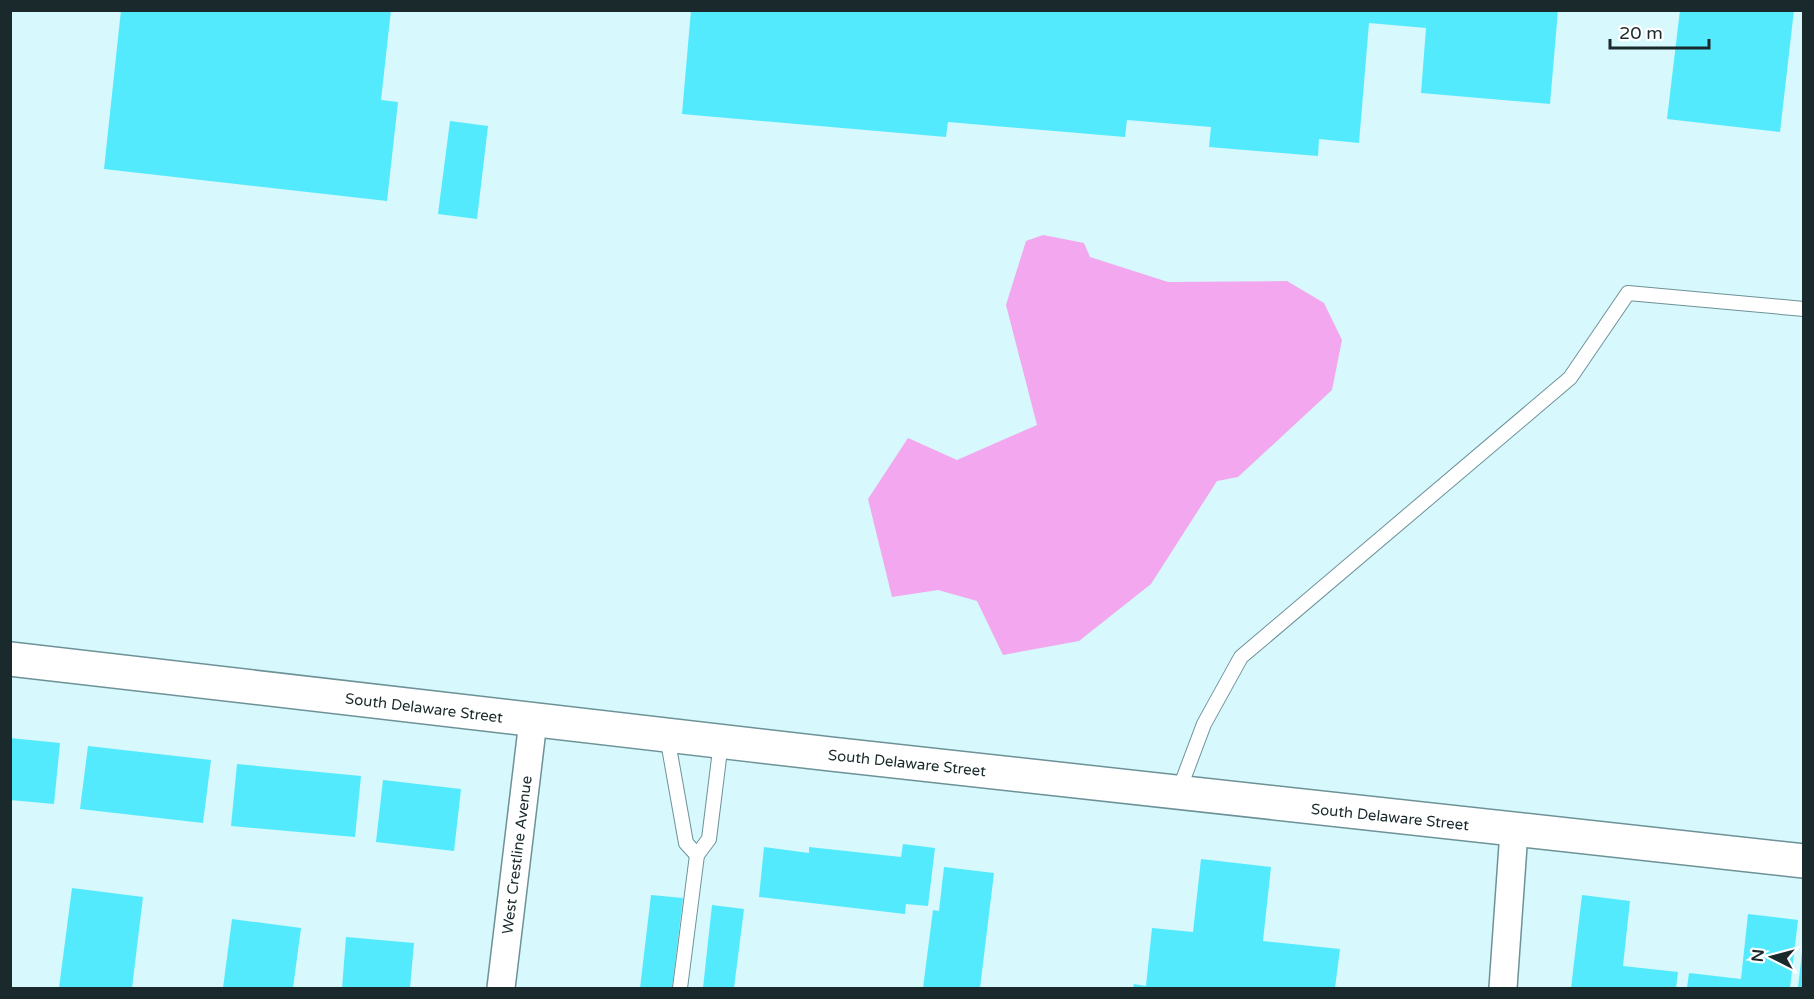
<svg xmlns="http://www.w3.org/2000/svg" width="1814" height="999" font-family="'Varela Round',sans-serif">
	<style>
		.water { fill: #f2a7ee }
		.building { fill: #54eafd }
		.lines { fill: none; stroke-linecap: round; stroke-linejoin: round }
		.lane-casing { stroke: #6c9298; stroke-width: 16 }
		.street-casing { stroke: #6c9298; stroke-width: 30 }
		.secondary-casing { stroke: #6c9298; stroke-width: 36 }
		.lane { stroke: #fff; stroke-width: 14 }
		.street { stroke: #fff; stroke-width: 27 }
		.secondary { stroke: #fff; stroke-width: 33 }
		.labels { text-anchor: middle; stroke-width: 4.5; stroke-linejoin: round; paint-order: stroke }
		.street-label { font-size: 15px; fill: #1a2a2c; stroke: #fff }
	</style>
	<rect width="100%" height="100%" fill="#d7f8fd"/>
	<polygon class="water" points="1043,235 1084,243 1090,257 1168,282 1287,281 1324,303 1342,340 1332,390 1238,477 1217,481 1151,584 1079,641 1003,655 977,601 938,590 892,597 868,499 908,438 957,460 1037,425 1006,305 1026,241"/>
	<g class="building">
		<polygon points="121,10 391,10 381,100 398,102 387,201 104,169"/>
		<polygon points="691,10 1558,10 1550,104 1421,93 1426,28 1369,23 1359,143 1319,139 1318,156 1209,147 1211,127 1127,120 1125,137 948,122 946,137 682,114"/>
		<polygon points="1680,10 1794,10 1780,132 1667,119"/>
		<polygon points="450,121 488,126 477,219 438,214"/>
		<polygon points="10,738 60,743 54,804 10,800"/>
		<polygon points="88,746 211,760 203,823 80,809"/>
		<polygon points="237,764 361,776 355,837 231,826"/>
		<polygon points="383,780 461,789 454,851 376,842"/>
		<polygon points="903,844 935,848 928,906 906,904 905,914 759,897 764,847 809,853 809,847 901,857"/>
		<polygon points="1201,859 1271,867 1263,941 1340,949 1335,988 1133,988 1134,984 1146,986 1152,928 1193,932"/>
		<polygon points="944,867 994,873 980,988 923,988 933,910 939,911"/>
		<polygon points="72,888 143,897 132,988 59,988"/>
		<polygon points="651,895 683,898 672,988 640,988"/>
		<polygon points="1582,895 1630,901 1623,966 1678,972 1676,988 1571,988"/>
		<polygon points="712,905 744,909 734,988 703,988"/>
		<polygon points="1748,914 1798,920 1790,988 1687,988 1689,973 1741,979"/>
		<polygon points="232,919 301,928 293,988 223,988"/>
		<polygon points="346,937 414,943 410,988 342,988"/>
		<polygon points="1802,952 1804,952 1804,988 1798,988"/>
	</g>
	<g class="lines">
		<defs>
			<g id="lane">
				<polyline points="667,736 686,843 697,855 709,839 721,742"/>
				<polyline points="1178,793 1204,724 1241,657 1570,378 1628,293 1804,309"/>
				<polyline points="680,988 697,855"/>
			</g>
			<g id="street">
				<polyline points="501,988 533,721"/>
				<polyline points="1503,988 1514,831"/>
			</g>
			<path id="secondary" d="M10 659C608 729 1205 798 1804 861"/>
		</defs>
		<use href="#lane" class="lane-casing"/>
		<use href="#street" class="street-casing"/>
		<use href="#secondary" class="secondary-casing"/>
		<use href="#lane" class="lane"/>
		<use href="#street" class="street"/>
		<use href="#secondary" class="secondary"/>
	</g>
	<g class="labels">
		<g class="street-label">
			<text transform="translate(424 708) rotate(7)" y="5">South Delaware Street</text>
			<text transform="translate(907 763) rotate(6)" y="5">South Delaware Street</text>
			<text transform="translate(1390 817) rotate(6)" y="5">South Delaware Street</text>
			<text transform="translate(517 855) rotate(-83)" y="5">West Crestline Avenue</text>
		</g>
	</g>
	<rect width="1814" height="999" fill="none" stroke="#1a2a2c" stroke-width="24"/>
	<g transform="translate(1772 957) rotate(276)" stroke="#ffffff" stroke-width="4.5" paint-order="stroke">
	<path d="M0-4.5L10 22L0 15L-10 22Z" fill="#1a2a2c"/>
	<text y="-9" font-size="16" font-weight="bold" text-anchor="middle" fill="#1a2a2c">N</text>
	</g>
	<path d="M1610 39v9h99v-9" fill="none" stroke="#1a2a2c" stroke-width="3"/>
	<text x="1619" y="39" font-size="18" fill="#1a2a2c" stroke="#ffffff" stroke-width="4.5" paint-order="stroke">20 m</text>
</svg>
